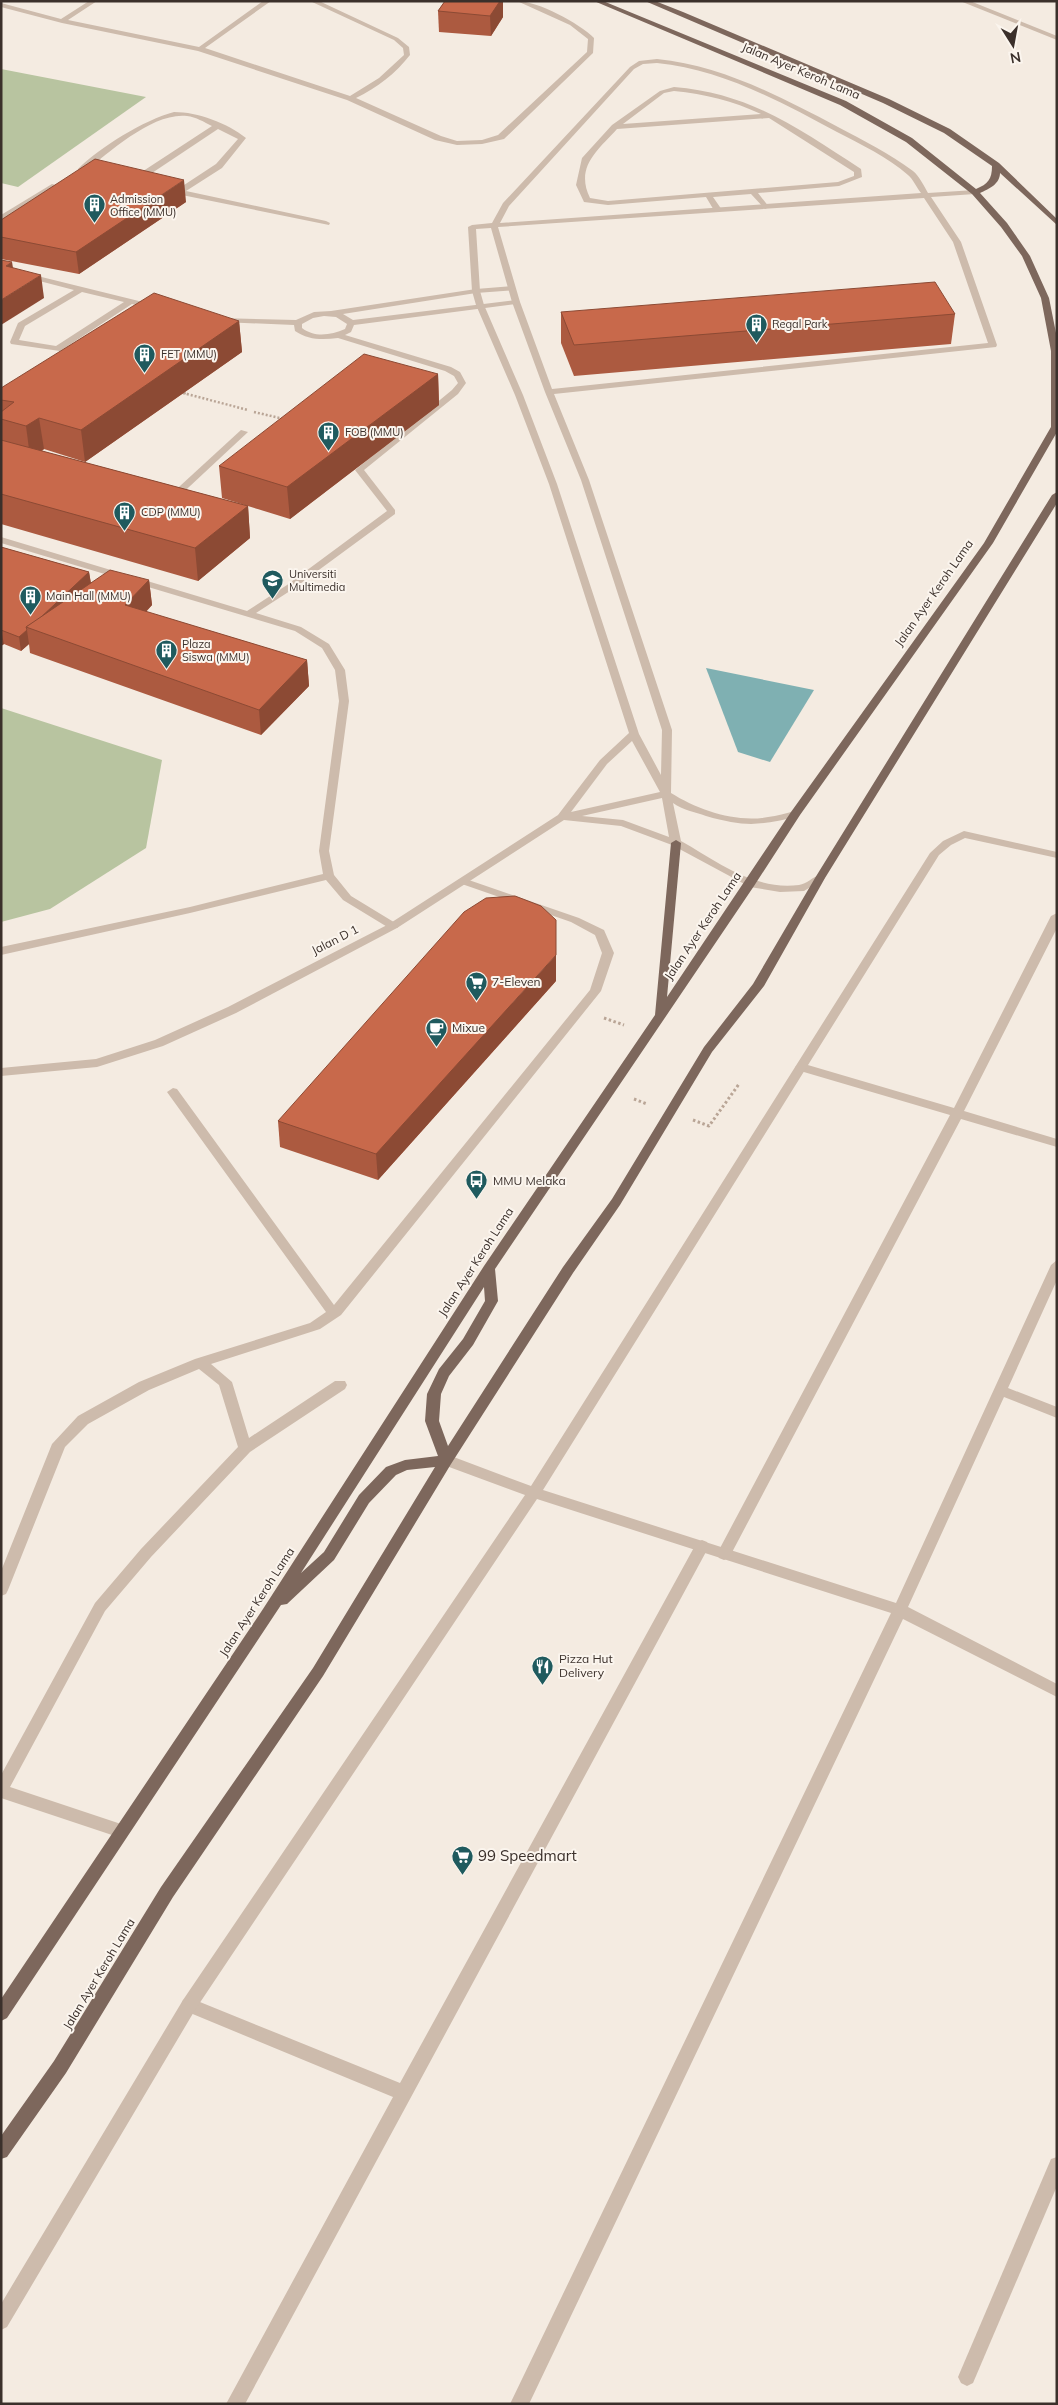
<svg xmlns="http://www.w3.org/2000/svg" width="1058" height="2405" font-family="Mulish,sans-serif">
	<style>
		.green { fill: #b8c4a0 }
		.water { fill: #7fb0b2 }
		.lines { fill: none; stroke-linecap: round; stroke-linejoin: round }
		.path-far2 { stroke: #b9a596; stroke-width: 2; stroke-dasharray: 1 1; stroke-linecap: butt }
		.path-far1 { stroke: #b9a596; stroke-width: 2.5; stroke-dasharray: 2 2; stroke-linecap: butt }
		.path { stroke: #b9a596; stroke-width: 3; stroke-dasharray: 2.5 2.5; stroke-linecap: butt }
		.service { fill: #cdbbac; fill-rule: evenodd }
		.minor { fill: #cdbbac; fill-rule: evenodd }
		.primary { fill: #7d675c; fill-rule: evenodd }
		.wall { fill: #ac5a40 }
		.shaded-wall { fill: #8c4a34 }
		.building { fill: #c8694b; stroke: #8c4a34 }
		.labels { text-anchor: middle; stroke-width: 4; stroke-linejoin: round; paint-order: stroke }
		.far-poi-label { font-size: 11px; fill: #3b302b; stroke: #fbf5ee; text-anchor: start }
		.street-label { font-size: 12px; fill: #3b302b; stroke: #fbf5ee }
		.poi-label { font-size: 12px; fill: #3b302b; stroke: #fbf5ee; text-anchor: start }
		.near-poi-label { font-size: 15px; fill: #3b302b; stroke: #fbf5ee; text-anchor: start }
	</style>
	<rect width="100%" height="100%" fill="#f4ebe1"/>
	<g class="green">
		<polygon points="1,69 146,97 18,187 1,183"/>
		<polygon points="1,708 162,760 146,848 50,909 1,922"/>
	</g>
	<polygon class="water" points="706,668 814,690 770,762 738,752"/>
	<g class="lines">
		<polyline class="path-far2" points="179,392 188,394"/>
		<g class="path-far1">
			<polyline points="183,393 248,410"/>
			<polyline points="254,412 284,419"/>
		</g>
		<g class="path">
			<polyline points="604,1018 624,1025"/>
			<polyline points="634,1099 647,1104"/>
			<polyline points="693,1120 709,1126 739,1084"/>
		</g>
		<g class="service">
			<path d="M674 87C750 93 799 129 861 169L862 177 839 186 758 193 769 207 765 209 751 194 713 197 722 210 718 212H715L706 197 608 205 584 202 576 185 582 158 612 125 660 91ZM674 91C705 94 733 101 761 114L623 124 664 93ZM769 118 854 172V176L838 182 608 201 590 198C575 167 597 151 617 129Z"/>
			<path d="M174 112C198 112 227 123 246 138L222 168 186 191 326 221 330 223 329 225 172 193V189H178L216 164 238 139 218 129 137 183H131V179L212 126C204 122 196 117 187 116 153 112 110 152 85 171L78 169C100 147 144 120 174 112Z"/>
			<polygon points="52,184 59,186 1,220 1,215"/>
			<path d="M1 267 155 305 156 307 152 309 132 304 60 351 11 344 10 342 18 323 74 290 1 271ZM82 292 124 302 56 346 19 340 25 326Z"/>
			<path d="M512 286H515V290L476 293 343 314 353 320 516 300 520 302 516 304 354 325 351 332 345 335 451 367 460 372 466 383 458 394 364 470 395 510V514L293 589 256 613 301 627 329 644 345 670 349 701 329 851 334 875 351 896 397 924 399 926 397 928H389L343 900 326 880 190 913 1 955V947L190 907 323 874 319 851 339 701 335 670 322 648 295 631 1 543V537L247 611 287 585 387 511 355 470 452 390 458 383 454 376 445 371 338 338C322 340 308 340 295 331L294 325 221 322 217 320 218 318 296 320 314 312 331 311 476 289ZM324 316 336 317 347 324 345 329C331 335 315 338 302 328V324L313 318Z"/>
			<polygon points="241,430 248,432 174,501 168,501 168,497"/>
			<polygon points="463,878 579,918 604,930 614,953 601,991 341,1315 320,1329 211,1364 232,1382 249,1438 335,1381 345,1381 347,1385 345,1389 250,1452 151,1557 105,1611 10,1787 127,1826 129,1831 127,1836 121,1838 1,1798 1,1775 95,1603 141,1549 238,1447 219,1385 199,1369 149,1390 88,1424 65,1447 8,1590 6,1594 1,1596 1,1571 52,1444 78,1416 139,1382 195,1359 310,1323 326,1312 167,1092 173,1088 177,1089 334,1305 590,990 602,953 595,935 571,922 459,883 458,881"/>
			<polygon points="1057,913 1057,928 964,1111 1057,1139 1057,1147 961,1119 729,1558 724,1560 719,1558 717,1554 719,1550 950,1115 797,1070 795,1067 801,1063 954,1108 1051,916"/>
			<polygon points="702,1540 707,1542 709,1546 707,1550 245,2404 226,2404 393,2097 183,2010 181,2005 183,2000 189,1997 195,2000 400,2083 697,1542"/>
		</g>
		<g class="minor">
			<path d="M89 1H97L68 20 199 47 263 1H271L205 48 350 96 379 78 404 55 403 48 394 40 310 1H319L398 38 409 47 410 55C396 73 377 88 356 98L441 136 457 141 482 140 498 135 587 52 588 39 570 25 517 1C538 1 579 23 594 38L593 53 504 139 482 144 457 145 435 140 347 100 198 51 62 23 1 7V3L61 19Z"/>
			<polygon points="960,1 970,1 1057,36 1057,40"/>
			<path d="M657 59C721 65 781 97 838 127 863 140 890 154 913 171 919 176 924 186 928 193L975 190 979 192 975 194 931 197 961 242 997 345 996 347 554 394 589 480 672 730 671 793C698 810 736 823 768 817 777 816 786 813 795 811L800 814 799 816C759 826 745 827 706 816 695 812 683 810 673 803L681 841C718 862 755 891 799 885 807 884 812 877 820 875L825 878 804 891 780 892 750 887 672 845 621 826 564 820 397 928 236 1013 163 1046 97 1067 1 1076V1068L96 1059 155 1040 228 1007 389 924 558 815 600 760 629 733 549 484 515 395 476 305 472 291 468 227 472 225 492 223 503 203 630 67 639 61ZM657 63C721 69 781 102 837 132 860 144 888 157 908 175 913 179 917 188 921 193L500 223 509 206 634 69 643 64ZM924 198 953 242 988 343 552 389 520 302 498 227ZM491 228 512 302 545 392 581 480 662 730 661 775 639 734 557 484 523 395 484 305 480 291 476 229ZM632 741 660 792 571 812 607 764ZM662 798 669 837 623 820 582 816Z"/>
			<polygon points="964,831 1057,852 1057,858 965,838 951,845 939,855 543,1490 896,1603 1051,1265 1057,1260 1057,1280 1008,1388 1057,1407 1057,1418 1004,1397 908,1607 1057,1684 1057,1697 903,1619 529,2404 510,2404 891,1613 537,1499 195,2010 7,2327 1,2330 1,2304 183,2000 525,1495 441,1464 439,1460 441,1456 446,1455 451,1456 531,1486 930,853 943,841"/>
			<polygon points="1057,2157 1057,2186 973,2383 967,2386 961,2383 958,2377 1051,2159"/>
		</g>
		<path class="primary" d="M594 1H603L846 101 912 138 976 189C988 184 992 179 992 166L944 133 883 103 645 1H655L683 12 889 99 950 129 999 163 1057 219V225L1000 173C1000 184 989 189 980 193L1007 223 1030 256 1049 298 1057 338V432L993 543 800 815 754 886 495 1269 498 1301 473 1345 449 1376 441 1394 439 1421 448 1446 563 1267 612 1199 704 1047 753 984 815 878 1052 495 1057 492V503L825 878 764 986 712 1052 620 1205 573 1273 451 1464 323 1676 173 1897 66 2073 7 2157 1 2159V2136L54 2061 161 1887 313 1668 435 1467 407 1470 396 1475 369 1503 334 1560 287 1604 281 1605 7 2018 1 2021V1999L263 1609 484 1266 655 1015 671 843 676 840 681 843 667 997 791 812 984 543 1051 427V351L1041 298 1022 256 1001 227 972 194 906 142 840 105ZM484 1287 485 1301 463 1339 439 1369 427 1394 425 1421 438 1456 405 1460 386 1467 359 1495 324 1552 301 1573Z"/>
	</g>
	<g class="wall">
		<polygon points="445,1 503,1 503,17 491,36 439,32 438,11"/>
		<polygon points="186,202 79,274 1,259 1,220"/>
		<polygon points="561,312 955,314 951,344 574,376 561,343"/>
		<polygon points="239,321 242,352 85,462 44,449 42,451 248,506 250,538 198,581 1,524 1,388"/>
		<polygon points="438,374 439,405 290,519 222,498 219,466"/>
		<polygon points="1,547 89,572 91,583 149,580 152,605 146,612 307,660 309,686 261,735 30,653 29,644 21,651 4,644 1,646"/>
		<polygon points="556,981 378,1180 280,1147 278,1121"/>
	</g>
	<g class="shaded-wall">
		<polygon points="500,1 503,1 503,17 491,36 490,16"/>
		<polygon points="184,180 186,202 79,274 76,252"/>
		<polygon points="12,262 16,285 6,266"/>
		<polygon points="41,275 44,298 1,325 1,300"/>
		<polygon points="239,321 242,352 85,462 81,430"/>
		<polygon points="438,374 439,405 290,519 287,487"/>
		<polygon points="39,418 44,449 30,457 26,426"/>
		<polygon points="248,506 250,538 198,581 195,548"/>
		<polygon points="89,572 91,585 28,628"/>
		<polygon points="149,580 152,605 128,630 125,605"/>
		<polygon points="1,630 4,644 1,646"/>
		<polygon points="27,630 29,644 21,651 19,637"/>
		<polygon points="307,660 309,686 261,735 259,710"/>
		<polygon points="556,955 556,981 378,1180 376,1154"/>
	</g>
	<g class="building">
		<polygon points="445,1 500,1 490,16 438,11"/>
		<polygon points="95,159 184,180 76,252 1,237 1,220"/>
		<polygon points="1,260 12,262 6,266 41,275 1,300"/>
		<polygon points="935,282 955,314 574,345 561,312"/>
		<polygon points="154,293 239,321 81,430 39,418 26,426 1,419 1,412 14,402 1,400 1,388"/>
		<polygon points="364,354 438,374 287,487 219,466"/>
		<polygon points="1,440 248,506 195,548 1,494"/>
		<polygon points="1,547 89,572 38,620 26,627 27,630 19,637 1,630"/>
		<polygon points="110,570 149,580 125,605 307,660 259,710 26,627"/>
		<polygon points="515,896 541,906 556,920 556,955 376,1154 278,1121 464,912 486,898"/>
	</g>
	<defs>
		<symbol id="building-pin" viewBox="-11 -11 22 30"><path d="M0 17L-7.5 6A9.5 9.5 0 1 1 7.5 6Z" fill="#1f5a5e" stroke="#fbf5ee"/><path d="M-4-6H4V6H1V3H-1V6H-4ZM-2.5-4.3h1.7v1.8h-1.7ZM.8-4.3h1.7v1.8H.8ZM-2.5-1h1.7V.8h-1.7ZM.8-1h1.7V.8H.8Z" fill="#fff"/></symbol>
		<symbol id="university-pin" viewBox="-11 -11 22 30"><path d="M0 17L-7.5 6A9.5 9.5 0 1 1 7.5 6Z" fill="#1f5a5e" stroke="#fbf5ee"/><path d="M0-5L7-2L0 1L-7-2ZM-4 1L0 2.5L4 1V4Q0 6-4 4Z" fill="#fff"/></symbol>
		<symbol id="supermarket-pin" viewBox="-11 -11 22 30"><path d="M0 17L-7.5 6A9.5 9.5 0 1 1 7.5 6Z" fill="#1f5a5e" stroke="#fbf5ee"/><path d="M-6-5.5h2.5l.6 2H6L4.5 2H-2.5L-4.4-4H-6ZM-1.5 3.2a1.3 1.3 0 1 0 .1 0ZM3 3.2a1.3 1.3 0 1 0 .1 0Z" fill="#fff"/></symbol>
		<symbol id="cafe-pin" viewBox="-11 -11 22 30"><path d="M0 17L-7.5 6A9.5 9.5 0 1 1 7.5 6Z" fill="#1f5a5e" stroke="#fbf5ee"/><path d="M-5.5-4.5H6V0H3Q3 3.5 0 3.5H-2.5Q-5.5 3.5-5.5 0ZM3-3.2v2h1.7v-2ZM-6 4.5H4V6H-6Z" fill="#fff"/></symbol>
		<symbol id="bus-pin" viewBox="-11 -11 22 30"><path d="M0 17L-7.5 6A9.5 9.5 0 1 1 7.5 6Z" fill="#1f5a5e" stroke="#fbf5ee"/><path d="M-5-6H5V4H4V6H2V4H-2V6H-4V4H-5ZM-3.5-4V0h7V-4ZM-3.5 1.2v1.5H-2V1.2ZM2 1.2v1.5H3.5V1.2Z" fill="#fff"/></symbol>
		<symbol id="restaurant-pin" viewBox="-11 -11 22 30"><path d="M0 17L-7.5 6A9.5 9.5 0 1 1 7.5 6Z" fill="#1f5a5e" stroke="#fbf5ee"/><path d="M-5-6h1v4h1v-4h1v4h1v-4h1v5L-1.5 .5V6h-2V.5L-5-1ZM5-6V6H3V1.5H1.5Q1.5-4 5-6Z" fill="#fff"/></symbol>
	</defs>
	<g fill-rule="evenodd">
		<use href="#building-pin" x="82" y="192" width="25" height="34"/>
		<use href="#building-pin" x="744" y="312" width="25" height="34"/>
		<use href="#building-pin" x="132" y="342" width="25" height="34"/>
		<use href="#building-pin" x="316" y="420" width="25" height="34"/>
		<use href="#building-pin" x="112" y="500" width="25" height="34"/>
		<use href="#university-pin" x="260" y="568" width="25" height="34"/>
		<use href="#building-pin" x="18" y="584" width="25" height="34"/>
		<use href="#building-pin" x="154" y="638" width="25" height="34"/>
		<use href="#supermarket-pin" x="464" y="970" width="25" height="34"/>
		<use href="#cafe-pin" x="424" y="1016" width="25" height="34"/>
		<use href="#bus-pin" x="464" y="1168" width="25" height="34"/>
		<use href="#restaurant-pin" x="530" y="1654" width="25" height="34"/>
		<use href="#supermarket-pin" x="450" y="1844" width="25" height="34"/>
	</g>
	<g class="labels">
		<g class="far-poi-label">
			<text x="110" y="203">Admission<tspan x="110" dy="13">Office (MMU)</tspan></text>
			<text x="772" y="328">Regal Park</text>
			<text x="161" y="358">FET (MMU)</text>
			<text x="345" y="436">FOB (MMU)</text>
			<text x="141" y="516">CDP (MMU)</text>
			<text x="289" y="578">Universiti<tspan x="289" dy="13">Multimedia</tspan></text>
			<text x="46" y="600">Main Hall (MMU)</text>
			<text x="182" y="648">Plaza<tspan x="182" dy="13">Siswa (MMU)</tspan></text>
		</g>
		<g class="street-label">
			<text transform="translate(801 71) rotate(23)" y="4">Jalan Ayer Keroh Lama</text>
			<text transform="translate(934 593) rotate(-55)" y="4">Jalan Ayer Keroh Lama</text>
			<text transform="translate(703 926) rotate(-56)" y="4">Jalan Ayer Keroh Lama</text>
			<text transform="translate(335 940) rotate(-27)" y="4">Jalan D 1</text>
			<text transform="translate(476 1262) rotate(-57)" y="4">Jalan Ayer Keroh Lama</text>
			<text transform="translate(257 1602) rotate(-57)" y="4">Jalan Ayer Keroh Lama</text>
			<text transform="translate(99 1974) rotate(-59)" y="4">Jalan Ayer Keroh Lama</text>
		</g>
		<g class="poi-label">
			<text x="492" y="986">7-Eleven</text>
			<text x="452" y="1032">Mixue</text>
			<text x="493" y="1185">MMU Melaka</text>
			<text x="559" y="1663">Pizza Hut<tspan x="559" dy="14">Delivery</tspan></text>
		</g>
		<g class="near-poi-label">
			<text x="478" y="1861">99 Speedmart</text>
		</g>
	</g>
	<rect width="1058" height="2405" fill="none" stroke="#3b302b" stroke-width="5"/>
	<g transform="translate(1013 45) rotate(169)" stroke="#fbf5ee" stroke-width="4" paint-order="stroke">
	<path d="M0-4L9 19L0 12L-9 19Z" fill="#3b302b"/>
	<text y="-8" font-size="14" font-weight="bold" text-anchor="middle" fill="#3b302b">N</text>
	</g>
</svg>
